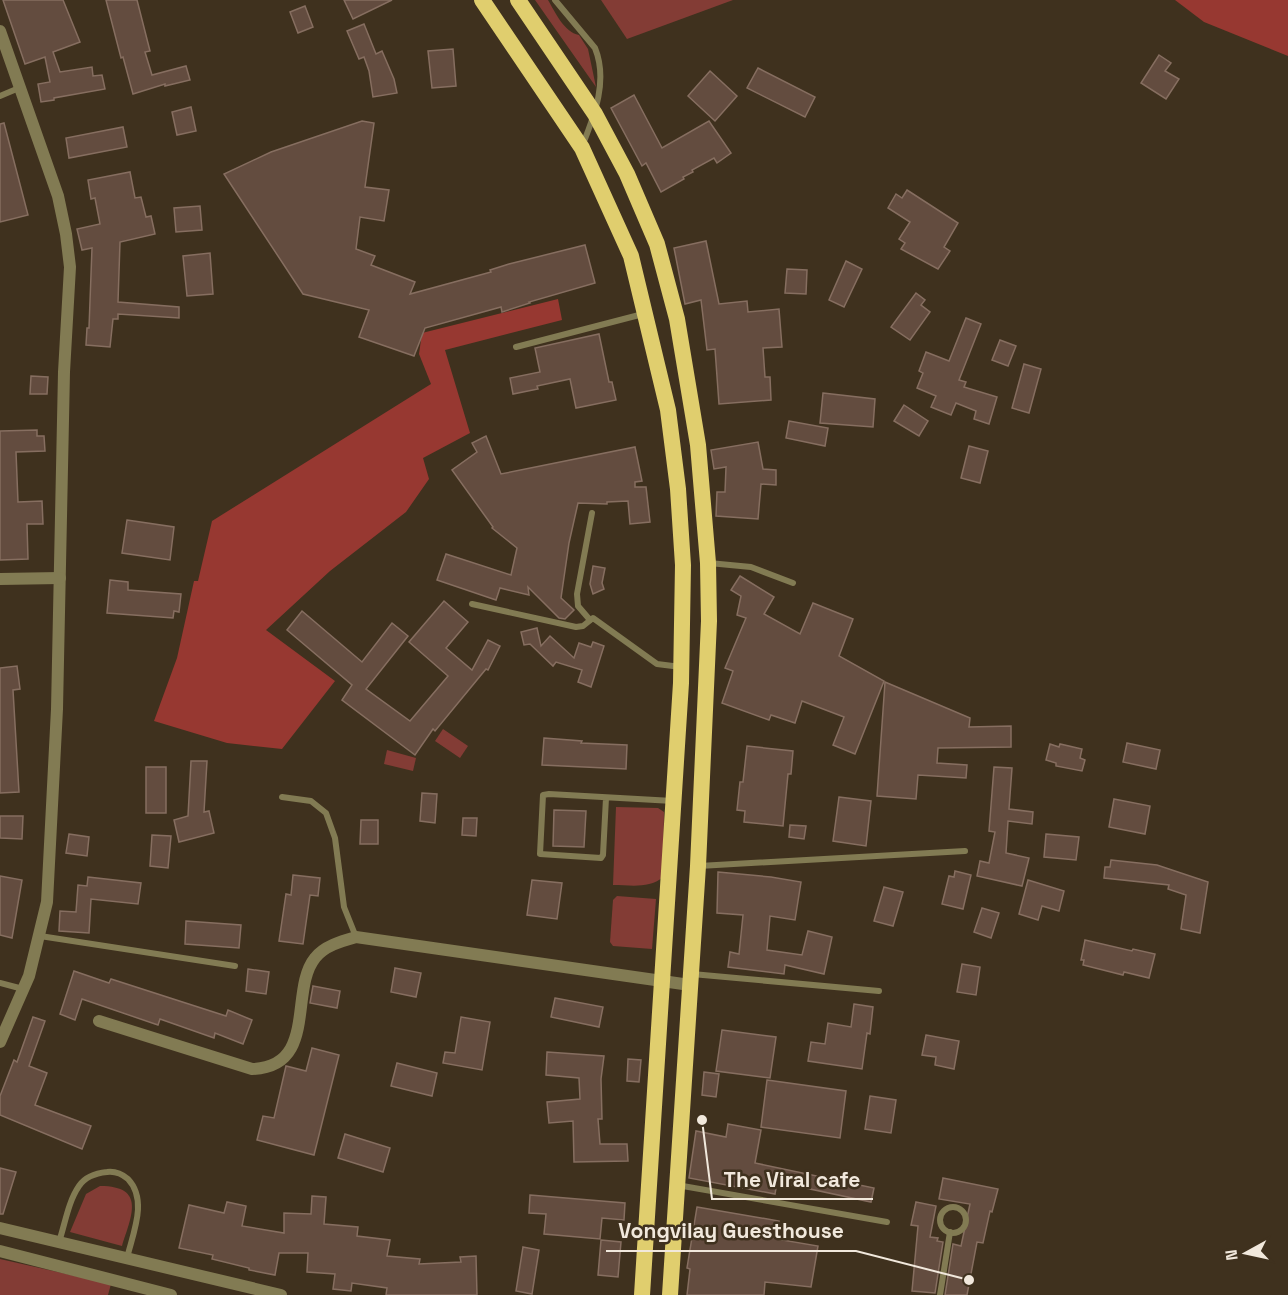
<svg xmlns="http://www.w3.org/2000/svg" width="1288" height="1295" font-family="'Space Grotesk',sans-serif">
	<style>
		.green { fill: #833c35 }
		.forest { fill: #973831 }
		.building { fill: #634c3f; stroke: #866e60; stroke-width: 1.5 }
		.lines { fill: none; stroke-linecap: round; stroke-linejoin: round }
		.service { stroke: #827b53; stroke-width: 6 }
		.minor { stroke: #827b53; stroke-width: 12 }
		.tertiary { stroke: #827b53; stroke-width: 12 }
		.trunk { stroke: #e0ce6e; stroke-width: 16 }
		.leader { fill: none; stroke: #f1e8dc; stroke-width: 2 }
		.callout-dot { fill: #f1e8dc; stroke: #3f311e; stroke-width: 2 }
		.callout-label { font-size: 21px; text-anchor: middle; font-weight: bold; fill: #f1e8dc; stroke: #3f311e; stroke-width: 5; stroke-linejoin: round; paint-order: stroke }
	</style>
	<rect width="100%" height="100%" fill="#3f311e"/>
	<g class="green">
		<path d="M535 0H548C555 12 564 32 579 35L588 49 596 87Z"/>
		<polygon points="601,0 733,0 627,39"/>
		<polygon points="443,729 468,746 460,758 435,741"/>
		<polygon points="387,750 416,758 413,771 384,764"/>
		<path d="M616 807 658 808 664 812 663 877C649 889 630 885 613 885Z"/>
		<polygon points="617,896 656,899 652,949 613,946 610,942 613,900"/>
		<path d="M100 1186C147 1186 131 1217 122 1246L70 1232 86 1194Z"/>
		<polygon points="0,1259 111,1284 108,1295 0,1295"/>
	</g>
	<g class="forest">
		<polygon points="1175,0 1288,0 1288,56 1204,22"/>
		<polygon points="558,299 562,320 445,350 470,433 423,458 429,479 406,512 330,571 266,630 335,681 282,749 227,743 154,721 177,658 194,581 198,581 212,521 431,384 419,354 422,333"/>
	</g>
	<g class="building">
		<polygon points="3,0 63,0 80,42 53,52 60,72 92,67 93,76 102,75 105,89 54,98 54,100 41,102 38,84 50,82 45,57 25,64"/>
		<polygon points="106,0 137,0 150,51 145,52 152,75 186,66 190,80 165,86 165,84 133,94 123,57 121,58"/>
		<polygon points="344,0 392,0 353,19"/>
		<polygon points="305,6 313,27 298,33 290,12"/>
		<polygon points="364,24 376,54 382,51 394,79 397,93 373,97 369,71 364,57 359,59 347,31"/>
		<polygon points="453,49 456,86 432,88 428,51"/>
		<polygon points="1159,55 1171,63 1165,71 1179,79 1166,99 1141,83"/>
		<polygon points="758,68 815,97 805,117 747,88"/>
		<polygon points="710,71 737,96 715,121 688,96"/>
		<polygon points="634,95 662,148 709,121 731,153 717,163 714,158 692,170 693,172 683,177 684,179 661,192 646,163 642,166 611,108"/>
		<polygon points="191,107 196,131 177,135 172,112"/>
		<polygon points="362,121 374,123 365,187 389,190 384,221 360,217 356,249 375,256 371,265 415,282 410,294 491,272 490,270 509,264 585,245 595,283 529,302 530,303 502,312 501,307 425,328 414,356 359,337 369,310 303,294 224,174 271,152"/>
		<polygon points="4,123 28,215 0,222 0,124"/>
		<polygon points="123,127 127,147 69,158 66,138"/>
		<polygon points="130,172 135,198 141,197 146,217 151,216 155,234 120,242 118,302 179,307 179,318 118,314 118,319 113,319 110,347 86,345 87,328 89,328 92,248 82,250 77,229 100,224 95,198 91,199 88,180"/>
		<polygon points="907,190 958,223 944,247 950,251 938,269 901,249 905,243 899,239 910,222 888,208 896,194 902,198"/>
		<polygon points="200,206 202,230 176,232 174,208"/>
		<polygon points="706,241 719,304 747,301 748,312 779,309 782,347 763,348 765,377 770,377 771,400 719,404 715,349 707,350 701,300 685,304 674,248"/>
		<polygon points="210,253 213,294 187,296 183,256"/>
		<polygon points="846,261 862,269 844,307 829,300"/>
		<polygon points="787,269 807,270 806,294 785,293"/>
		<polygon points="916,293 925,300 921,305 930,312 910,340 891,327"/>
		<polygon points="966,318 981,324 959,380 966,382 964,387 997,397 989,424 974,419 976,411 956,403 951,415 931,407 936,396 917,388 923,373 919,371 926,352 949,361"/>
		<polygon points="599,334 609,382 612,382 616,400 576,408 570,379 537,386 538,389 513,394 510,378 540,372 535,348"/>
		<polygon points="1000,340 1016,346 1008,366 992,360"/>
		<polygon points="1024,364 1041,369 1029,413 1012,408"/>
		<polygon points="31,376 48,377 47,394 30,394"/>
		<polygon points="823,393 875,399 873,427 820,423"/>
		<polygon points="904,405 928,421 919,436 894,421"/>
		<polygon points="789,421 828,428 825,446 786,438"/>
		<polygon points="37,430 37,436 44,436 45,451 16,452 18,502 42,501 43,524 27,524 28,559 0,560 0,431"/>
		<polygon points="486,436 501,474 635,447 642,481 635,482 635,487 646,487 650,522 630,524 628,501 607,502 607,504 578,503 569,543 561,598 574,610 565,619 559,618 528,587 529,595 500,588 496,600 437,580 446,554 511,575 517,548 492,528 493,527 452,470 477,452 472,443"/>
		<polygon points="758,442 763,469 776,470 776,485 761,484 758,519 716,516 717,492 725,492 726,467 714,469 711,450"/>
		<polygon points="969,446 988,451 980,483 961,478"/>
		<polygon points="127,520 174,527 170,560 122,553"/>
		<polygon points="593,566 605,568 602,583 604,589 593,594 590,584"/>
		<polygon points="740,576 774,597 764,614 800,634 813,603 853,619 839,656 884,681 855,754 833,745 844,717 802,701 795,723 771,715 769,720 722,703 733,671 725,668 746,618 737,615 741,596 731,590"/>
		<polygon points="110,580 128,582 128,590 181,594 179,612 174,611 173,618 107,613"/>
		<polygon points="444,601 468,622 446,648 472,670 488,640 500,646 488,670 486,669 435,731 433,729 415,755 342,700 352,685 287,630 302,611 362,662 392,623 408,636 366,689 410,721 448,676 409,642"/>
		<polygon points="537,628 541,646 550,636 574,658 579,643 591,647 593,642 604,646 591,687 578,682 582,670 556,662 553,666 530,644 524,645 521,632"/>
		<polygon points="17,666 20,689 13,690 19,792 0,793 0,668"/>
		<polygon points="885,682 970,718 969,727 1011,726 1011,747 938,748 937,763 967,765 966,778 918,775 916,799 877,796"/>
		<polygon points="544,738 582,741 581,743 627,745 626,769 542,765"/>
		<polygon points="1127,743 1160,750 1156,769 1123,762"/>
		<polygon points="1050,744 1059,747 1060,744 1082,749 1080,758 1085,760 1082,771 1056,766 1056,763 1046,760"/>
		<polygon points="747,746 793,751 791,774 788,774 783,826 744,822 745,811 737,810 740,782 743,782"/>
		<polygon points="191,761 207,761 204,812 209,811 214,833 179,842 174,820 188,816"/>
		<rect x="146" y="767" width="20" height="46"/>
		<polygon points="994,767 1012,768 1009,809 1033,812 1032,824 1008,821 1006,853 1029,858 1022,886 977,876 980,861 989,863 995,832 989,831"/>
		<polygon points="422,793 437,794 435,823 420,821"/>
		<polygon points="839,797 871,801 866,846 833,841"/>
		<polygon points="1114,799 1150,806 1145,834 1109,827"/>
		<polygon points="554,810 586,811 584,847 553,846"/>
		<polygon points="0,816 23,816 22,839 0,838"/>
		<polygon points="463,818 477,818 476,836 462,835"/>
		<polygon points="361,820 378,820 378,844 360,844"/>
		<polygon points="790,825 806,826 804,839 789,837"/>
		<polygon points="69,834 89,837 87,856 66,853"/>
		<polygon points="1046,834 1079,837 1076,860 1044,857"/>
		<polygon points="152,835 171,836 168,868 150,866"/>
		<polygon points="1111,860 1157,865 1208,882 1200,933 1181,929 1186,895 1168,889 1169,885 1104,878 1105,867 1110,867"/>
		<polygon points="955,871 971,875 963,909 942,904 949,876 954,877"/>
		<polygon points="718,872 771,877 801,882 795,920 770,916 767,950 802,955 808,931 832,937 824,974 785,965 784,974 728,967 730,952 739,954 743,915 717,913"/>
		<polygon points="293,875 320,878 318,896 310,895 303,944 279,941 286,894 291,895"/>
		<polygon points="0,876 22,880 12,938 0,935"/>
		<polygon points="88,877 141,883 138,904 91,899 89,933 59,931 60,911 76,912 78,885 87,886"/>
		<polygon points="532,880 562,883 557,919 527,915"/>
		<polygon points="1028,880 1064,891 1059,911 1042,906 1038,920 1019,914"/>
		<polygon points="884,887 903,892 893,926 874,921"/>
		<polygon points="982,908 999,913 991,938 974,932"/>
		<polygon points="186,921 241,925 239,948 185,944"/>
		<polygon points="1085,940 1132,951 1133,949 1155,954 1149,978 1124,972 1123,975 1083,965 1084,960 1081,960"/>
		<polygon points="962,964 980,967 976,995 957,992"/>
		<polygon points="395,968 421,973 416,997 391,992"/>
		<polygon points="248,969 269,972 266,994 246,991"/>
		<polygon points="74,971 109,983 111,979 226,1016 228,1010 252,1020 243,1044 215,1033 214,1038 160,1019 158,1025 82,999 75,1020 60,1014"/>
		<polygon points="313,986 340,991 337,1008 310,1003"/>
		<polygon points="555,998 603,1007 599,1027 551,1017"/>
		<polygon points="854,1004 873,1007 870,1034 867,1033 862,1069 808,1061 811,1042 825,1044 828,1023 851,1027"/>
		<polygon points="33,1017 45,1021 29,1066 47,1073 35,1105 91,1126 82,1149 0,1115 0,1096 14,1060 17,1062"/>
		<polygon points="461,1017 490,1022 482,1070 443,1063 445,1052 455,1053"/>
		<polygon points="722,1030 776,1037 770,1078 716,1071"/>
		<polygon points="926,1035 959,1041 954,1069 935,1065 936,1057 922,1055"/>
		<polygon points="312,1048 339,1055 314,1155 257,1140 263,1116 274,1118 286,1066 306,1071"/>
		<polygon points="547,1052 604,1056 601,1079 602,1119 598,1119 600,1144 627,1144 628,1161 574,1162 573,1121 549,1123 547,1102 580,1099 579,1078 546,1075"/>
		<polygon points="628,1059 641,1060 639,1082 627,1081"/>
		<polygon points="397,1063 437,1073 432,1096 391,1086"/>
		<polygon points="704,1072 719,1074 716,1097 702,1095"/>
		<polygon points="767,1080 846,1091 840,1138 761,1127"/>
		<polygon points="870,1096 896,1100 891,1133 865,1129"/>
		<polygon points="728,1124 761,1130 755,1163 874,1188 871,1202 777,1182 775,1194 689,1178 696,1131 726,1137"/>
		<polygon points="345,1134 390,1148 383,1172 338,1158"/>
		<polygon points="0,1168 16,1172 3,1214 0,1214"/>
		<polygon points="943,1178 998,1189 992,1212 990,1211 983,1243 977,1242 967,1295 945,1295 953,1244 961,1246 970,1204 939,1199"/>
		<polygon points="530,1195 625,1203 624,1220 602,1218 600,1239 544,1234 546,1214 529,1213"/>
		<polygon points="312,1196 326,1197 324,1224 358,1227 357,1236 390,1240 387,1256 420,1259 419,1264 461,1262 460,1257 476,1256 477,1295 386,1295 387,1288 352,1283 351,1291 333,1289 335,1274 307,1272 308,1253 279,1253 275,1275 249,1270 249,1268 212,1259 213,1255 179,1248 189,1205 224,1213 227,1202 246,1206 242,1226 284,1233 284,1213 311,1214"/>
		<polygon points="916,1202 936,1206 930,1237 938,1238 937,1241 943,1242 935,1293 912,1291 918,1226 911,1225"/>
		<polygon points="697,1207 779,1221 776,1239 818,1246 811,1287 765,1282 764,1295 687,1295 690,1269 687,1268"/>
		<polygon points="601,1240 621,1242 618,1277 598,1275"/>
		<polygon points="523,1247 539,1250 532,1294 516,1291"/>
	</g>
	<g class="lines">
		<g class="service">
			<path d="M555 0 595 48C608 80 595 114 583 144"/>
			<polyline points="0,96 19,88"/>
			<polyline points="516,347 643,314"/>
			<polyline points="709,563 751,567 793,583"/>
			<polyline points="472,604 576,627 583,626 593,618 657,664 681,667"/>
			<polyline points="590,620 578,606 577,594 592,513"/>
			<polyline points="282,797 311,801 326,813 335,838 344,907 356,937"/>
			<polyline points="606,798 603,855 601,858 540,854 543,795 549,794 673,801"/>
			<polyline points="699,866 965,851"/>
			<polyline points="40,936 235,966"/>
			<polyline points="692,974 879,991"/>
			<polyline points="0,983 23,989"/>
			<polyline points="677,1185 887,1222"/>
			<circle cx="953" cy="1220" r="13"/>
			<path d="M59 1242C65 1224 68 1202 79 1186 85 1177 97 1173 107 1172 115 1171 122 1174 128 1179 148 1200 133 1233 127 1258"/>
			<polyline points="940,1295 950,1232"/>
		</g>
		<g class="minor">
			<polyline points="0,31 58,196 66,234 70,267 64,372 57,709 47,902 29,976 0,1042"/>
			<polyline points="0,579 60,578"/>
			<path d="M99 1021 252 1069C318 1067 289 990 315 958 324 946 342 941 356 937L690 985"/>
		</g>
		<g class="tertiary">
			<polyline points="0,1228 281,1295"/>
			<polyline points="0,1251 171,1295"/>
		</g>
		<g class="trunk">
			<polyline points="482,0 582,148 631,256 668,410 678,489 683,565 681,683 642,1295"/>
			<polyline points="518,0 595,114 627,174 657,244 677,319 698,445 708,563 709,621 698,866 670,1295"/>
		</g>
	</g>
	<path class="leader" d="M702 1120L712 1199H873M969 1280L856 1251H606"/>
	<g class="callout-dot">
		<circle cx="702" cy="1120" r="6"/>
		<circle cx="969" cy="1280" r="6"/>
	</g>
	<g class="callout-label">
		<text x="792" y="1187">The Viral cafe</text>
		<text x="731" y="1238">Vongvilay Guesthouse</text>
	</g>
	<g transform="translate(1246 1253) rotate(262)" stroke="#3f311e" stroke-width="4.5" paint-order="stroke">
	<path d="M0-4.5L10 22L0 15L-10 22Z" fill="#f1e8dc"/>
	<text y="-9" font-size="16" font-weight="bold" text-anchor="middle" fill="#f1e8dc">N</text>
	</g>
</svg>
